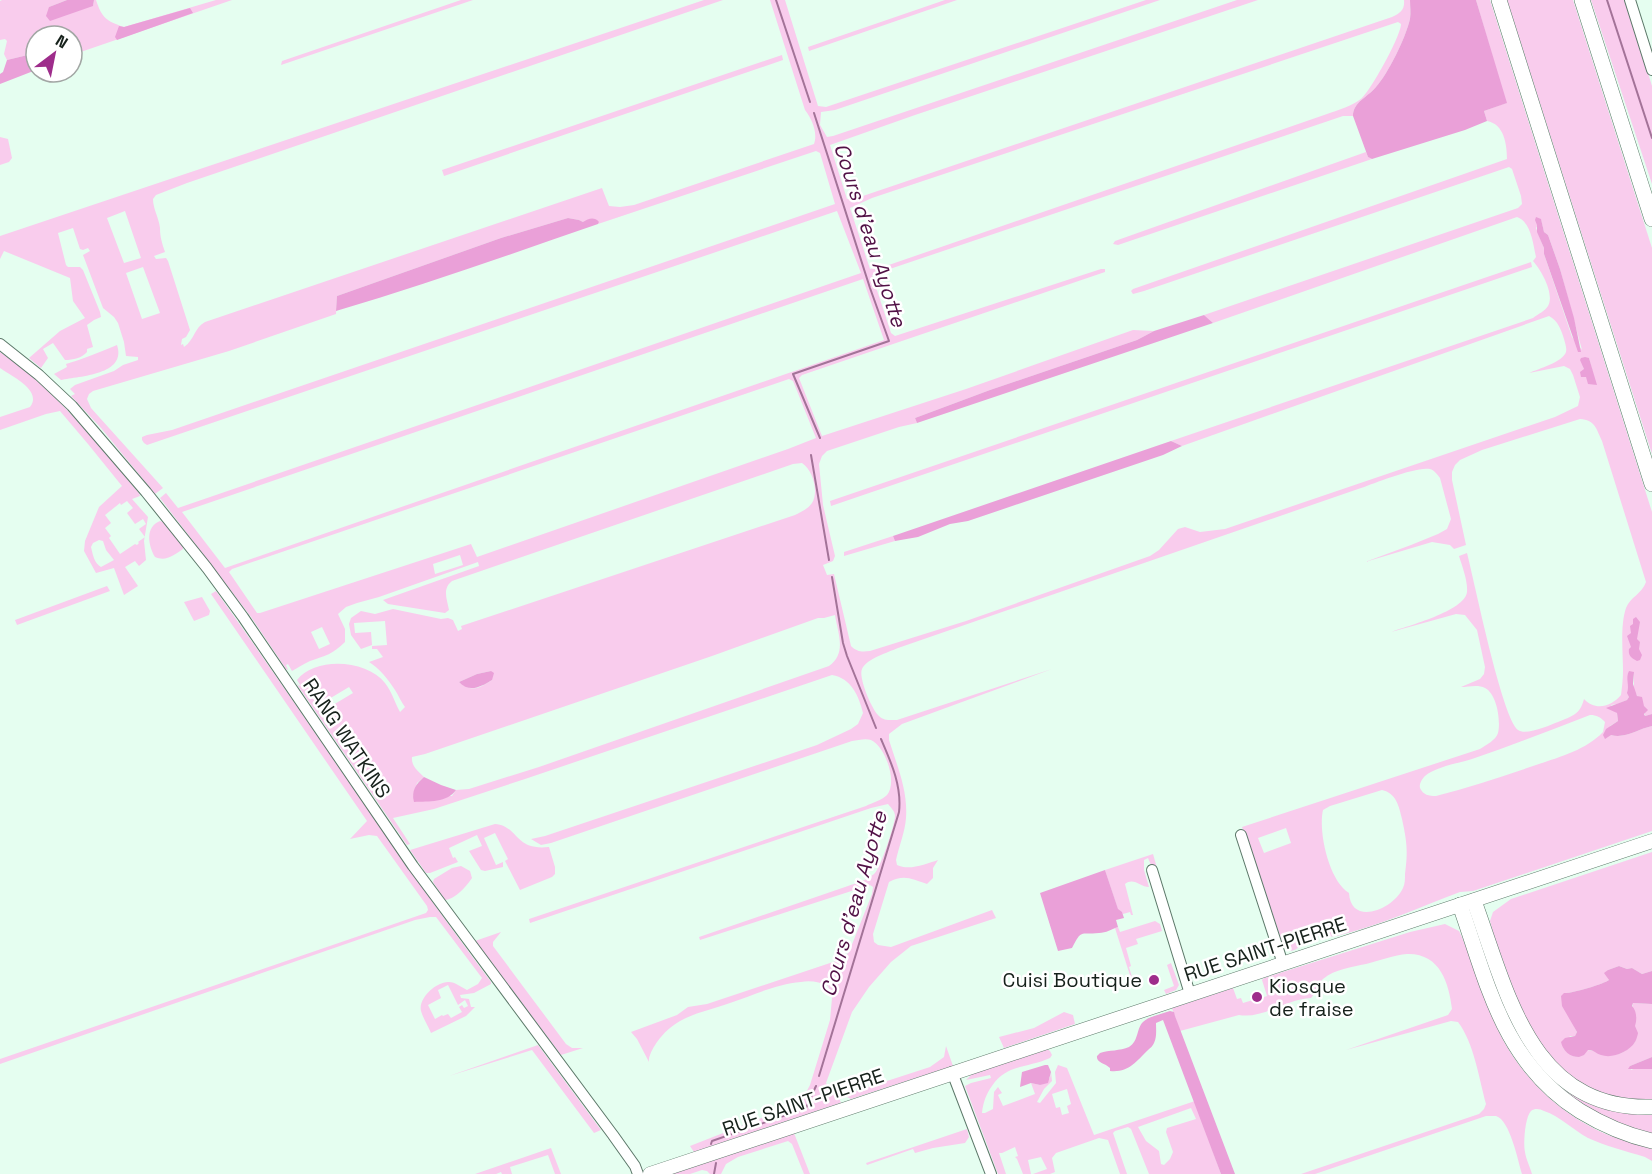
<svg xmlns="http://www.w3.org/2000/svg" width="1652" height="1174" font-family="'Space Grotesk',sans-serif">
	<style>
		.green { fill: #f9cced; fill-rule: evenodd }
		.forest { fill: #eaa0d8 }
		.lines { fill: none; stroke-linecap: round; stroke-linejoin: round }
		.stream { stroke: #a37398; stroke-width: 2 }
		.minor-casing { stroke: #5c7869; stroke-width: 12 }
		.major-casing { stroke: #5c7869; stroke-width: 15 }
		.highway-casing { stroke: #5c7869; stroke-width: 16 }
		.minor { stroke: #fff; stroke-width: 10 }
		.major { stroke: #fff; stroke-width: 14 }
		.highway { stroke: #fff; stroke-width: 15 }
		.poi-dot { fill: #9e2d8b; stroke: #fff; stroke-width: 2 }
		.labels { text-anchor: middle; stroke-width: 5; stroke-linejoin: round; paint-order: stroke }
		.street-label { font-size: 20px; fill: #16211b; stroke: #fff }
		.poi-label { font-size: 20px; fill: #16211b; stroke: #fff; text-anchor: end }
		.water-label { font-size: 21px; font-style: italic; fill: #511146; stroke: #fff }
	</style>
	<rect width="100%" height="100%" fill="#e5fef0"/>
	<g class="green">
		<path d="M2 0H67L49 7 93 6 94 0H96C102 18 106 21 124 27L216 0H232L72 55V36H36V53L7 60 4 54 7 41 5 39 0 40V1Z"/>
		<polygon points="461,0 473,0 281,65 282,61"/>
		<path d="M704 0H723L187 183 156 195 153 199C153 209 159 218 160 228 160 237 162 243 165 252L154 256 156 259 166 258 168 261 190 330 186 337 182 339 181 345 183 344 184 347C195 339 194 328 205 322L602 188 609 206 620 207 634 205 814 144C818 133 812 119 805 110L770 0H785L818 106 826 107 1146 0H1160L835 110 821 112 820 125 827 137 833 136 1237 0H1258L915 115 830 145 847 199H854L1392 17C1400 13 1405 10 1404 0H1410C1410 7 1411 12 1410 19 1406 37 1388 74 1376 87 1368 97 1353 102 1353 116H1343L872 275 891 333 895 336 1101 269H1105V272L802 375 799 378 822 436 966 389 1133 330 1154 331 1137 340 990 390 915 418 917 423 899 427 827 451 822 456 819 464 823 505 835 556 833 561 823 565 827 575 834 574 851 646C857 652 862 652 870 651L966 621 1150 556 1159 550 1178 529 1185 527 1200 532 1225 529 1555 417 1578 406 1580 397 1573 375 1570 369 1564 366 1529 373C1538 369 1563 362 1566 352 1567 348 1565 343 1564 339 1561 329 1558 321 1549 316L1182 446 1171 441 1533 318C1538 314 1545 311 1548 306 1555 294 1541 270 1533 261L1536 257C1533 243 1531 222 1517 217L1213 323 1204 315 1518 208 1522 204 1521 196 1512 169 1509 167 1144 291 1133 294 1131 291 1133 289 1507 159C1507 144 1504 124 1487 121L1484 111 1506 103 1476 0H1490L1652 512V714L1645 716 1644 706 1634 691V672L1628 689 1629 697 1627 700 1617 704 1611 705 1617 713 1618 721 1610 726 1611 735C1625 739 1638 729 1652 726V831L1473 891 1460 892C1420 907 1378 926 1337 936 1329 938 1322 933 1314 935 1302 938 1297 959 1284 947L1242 827 1480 749C1486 745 1496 740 1498 733 1501 721 1497 694 1485 688 1478 684 1468 687 1461 687L1480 679 1484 674 1485 667 1477 630 1465 615 1456 614 1391 632C1407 626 1465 611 1467 592 1468 581 1462 566 1459 556L1467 553C1474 580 1502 718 1518 730 1526 736 1550 725 1558 722 1572 716 1580 715 1584 699 1595 711 1611 707 1621 695 1622 687 1623 679 1623 671 1623 652 1620 626 1626 608 1630 597 1642 594 1646 582L1602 441C1596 428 1595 420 1580 419L1482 450 1460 460 1455 465 1452 472V480L1466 545 1454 549 1450 545 1432 542 1365 562 1411 545 1438 534 1447 529 1451 519 1440 478C1437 474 1434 470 1430 469 1417 466 1375 483 1361 488L898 648C889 652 866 659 862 669 858 677 872 710 879 716 884 721 890 720 897 720L1052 669 902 724 889 734V740C897 766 908 790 906 818 905 832 899 846 896 860L897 865C909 871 926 864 938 860L933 868V878L927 884C912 879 904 874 889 882L873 934 874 942 878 945 891 947 992 910 996 918 911 946 891 962 869 987 852 1012 826 1083 832 1092 838 1094 850 1093 930 1067 944 1057 946 1046 953 1066 851 1099 843 1095 839 1098 841 1103 694 1152 690 1146 797 1104 803 1098 810 1085 830 1020 832 998 828 986C820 982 810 980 801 982 776 984 754 995 730 1003 711 1010 686 1014 670 1028 662 1034 648 1052 649 1062L637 1039 631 1032 677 1015 688 1007 707 1004 842 959 849 952 872 894 873 887 870 885 700 940 699 937 848 886C857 883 867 880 874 874 880 870 895 824 895 816 895 811 891 808 888 804L871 808 530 923 529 919 866 806C872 803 882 800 887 795 898 782 885 746 871 740 866 738 858 740 852 741L551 843 541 845 531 839 545 836 817 745 851 729 858 724 863 713C859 696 851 678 832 675L525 779 434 809 393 818 410 844 407 845 298 686 297 683 299 686 300 685 297 680C316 656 367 660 385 683 392 692 395 703 400 712L405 707C401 702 399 696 395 690 388 679 380 669 369 662L383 657 377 649H372V646L387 645 385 621 354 623 355 633 371 632 372 645 361 649 351 635 349 624 351 618 361 611 375 614 393 609 441 619 448 618 453 620 458 631 462 629 461 626 795 515C801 512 808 509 812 503 819 492 813 470 802 463L793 464 452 581C442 589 447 599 449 610L445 613 388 604 383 600 479 566 478 562 379 597 357 603 346 607 338 614 345 629V642C333 654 325 656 310 661 303 664 298 668 292 671L288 664 286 665 288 670 286 669 251 617 160 498 166 493 178 508 861 273 837 211 147 445 144 443 142 440V437L147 435 172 430 835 204 820 153 816 151 598 224 599 222H583L579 220 568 218 501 238 337 296 336 314 229 351 93 391 89 394 87 399 91 408 163 488 155 494 101 428 71 396 75 394 70 389 75 385 114 371 123 365 138 360V357L126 356 124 342 118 323 114 317 103 308 83 255 90 251 88 248 83 250 80 249 73 228 58 233 66 265 68 267H80L83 270 100 312 101 317 94 320 87 325 93 347 87 349V352C82 358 73 360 65 360L53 343 43 349 48 358 41 368 29 358 60 331 85 318 73 301 70 278 4 251 0 259V236ZM1398 22 1401 24C1401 36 1371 90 1362 98 1353 106 1338 110 1327 114L883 267 870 269 850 208 872 198ZM125 211 141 258 124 263 107 218ZM1541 220 1544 232 1548 235 1560 269 1582 350 1572 337 1544 254V248L1536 228ZM143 267 160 313 142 319 126 273ZM863 279 884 340 225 568 182 512ZM1589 358 1596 385 1586 377 1583 365ZM789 379 793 381 816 438 788 449 477 557 471 544 260 613H257L229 572 232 569ZM460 555 463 565 435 574 433 564ZM835 615C838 634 847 653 829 666L539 767 469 789 456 790 452 796H413L417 783 424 777C418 771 411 766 412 757L425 754 712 656 818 618H824ZM322 627 330 644 319 649 311 632ZM491 671 492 680C479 688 473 693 459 682L477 674ZM349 687 353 693 333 705 329 699ZM1590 715C1597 715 1600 717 1605 722L1603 732C1585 751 1556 758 1533 766 1501 777 1468 788 1436 796 1429 796 1423 795 1420 788 1419 784 1422 779 1425 776 1435 767 1459 763 1472 759 1512 745 1551 730 1590 715ZM1382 790C1396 793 1399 806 1402 819 1407 842 1408 851 1405 874 1405 879 1405 884 1403 888 1394 909 1351 927 1349 893 1329 881 1318 832 1323 810L1330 806ZM1286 828 1291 843 1264 853 1258 838Z"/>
		<polygon points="945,0 957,0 809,51 808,47"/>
		<polygon points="1507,0 1573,0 1652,248 1652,454"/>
		<polygon points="1591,0 1625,0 1652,86 1652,184"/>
		<polygon points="782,55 783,60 444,176 442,170"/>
		<polygon points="0,137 8,139 12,158 9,162 0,165"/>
		<polygon points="1366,152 1368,157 1372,159 1118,245 1113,244 1115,241"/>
		<polygon points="1531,262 1532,267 831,506 830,501"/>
		<path d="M117 345C127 375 80 376 61 380L54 374 67 367 66 364C83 359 100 352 117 345Z"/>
		<path d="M0 352C55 389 96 442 139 493L140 496 132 499 148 517 144 541 146 560 139 566 135 561 125 567 138 586 124 595 114 568 96 573 84 551 85 541 99 507 122 486 88 444 60 411 46 414 0 430V417L30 407C43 390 11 376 0 368ZM127 501 133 508 127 513 135 524 143 519 146 524 139 529 145 537 138 542 139 543 137 545 135 544 120 554 109 538 111 536 105 528 111 523 105 515 120 503 121 505ZM99 540 103 541 106 550 114 560 101 567C94 563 93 555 91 547L93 543Z"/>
		<path d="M160 521 163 522 183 547V549C174 555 166 562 155 557 148 545 145 527 160 521Z"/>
		<polygon points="893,536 895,541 844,556 844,552"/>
		<polygon points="107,586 110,591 17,625 15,620"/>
		<path d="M216 591C309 721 395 854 491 982V984L474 993 460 995 461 998 469 999 471 1007H475L466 1016 431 1033C428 1026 423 1018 421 1011 418 998 437 981 449 982 455 982 461 987 467 990L478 984 482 978 436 917H430L415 920 0 1064V1059L426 913 428 910 427 906 377 836 369 835 350 839 367 821 211 594ZM448 985 458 1005 465 1000 468 1006 464 1008 462 1005 459 1007 462 1012 451 1018 448 1014 443 1016 442 1015 435 1019 428 1005 441 998 438 990Z"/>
		<polygon points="202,597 210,611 209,615 194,621 184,602"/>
		<path d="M495 824C519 826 514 851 549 847L555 867V874L552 877 520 890 505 861 508 859 495 833 484 838 496 865 503 862V867L485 871 481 870 469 851 482 846 477 835 449 848 453 858 455 857 458 862 430 873H426L410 850Z"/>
		<path d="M1652 852V971L1642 974 1632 968 1627 969 1619 966 1608 970 1607 976 1609 980C1604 984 1570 994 1564 993L1574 1026 1577 1032 1575 1036H1570L1563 1048C1572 1057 1579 1061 1587 1050 1609 1053 1617 1062 1635 1042 1635 1030 1631 1014 1633 1003L1652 1004V1057L1630 1066 1631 1070 1636 1068 1652 1069V1100C1630 1099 1609 1098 1589 1088 1541 1064 1520 1009 1503 961 1498 948 1493 935 1490 921L1493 912 1511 899Z"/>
		<path d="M1153 854 1157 868 1151 865 1148 858 1144 860V870L1149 887C1140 887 1134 877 1125 884L1133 915H1131L1130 912 1123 914 1118 910 1105 870Z"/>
		<path d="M461 866 470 871 472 878C466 887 455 899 445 900L433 882 434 879 452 868Z"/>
		<polygon points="1155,921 1160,924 1162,931 1136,939 1138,944 1126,948 1131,966 1129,967 1135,987 1134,988 1115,928 1118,927 1120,932"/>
		<path d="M1445 924 1459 931 1462 937C1475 969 1485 1004 1501 1036 1523 1079 1562 1116 1608 1135 1622 1140 1637 1144 1652 1148V1161L1645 1157C1626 1151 1605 1146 1588 1138 1573 1130 1560 1116 1544 1111 1540 1109 1535 1108 1531 1111 1525 1117 1523 1144 1525 1152 1526 1159 1530 1167 1532 1174H1522C1518 1161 1510 1120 1496 1116 1495 1116 1487 1116 1486 1116L1315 1174H1301L1479 1114 1484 1109 1486 1104C1479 1078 1474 1043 1458 1022L1451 1021 1346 1050 1448 1015 1452 1009C1449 983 1440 953 1407 954 1395 955 1378 961 1366 964 1352 967 1335 969 1323 979 1317 984 1316 993 1311 998 1286 999 1263 1019 1239 1015L1180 1031 1172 1008 1233 988 1237 999 1241 998 1243 1003 1253 1000 1254 1002 1261 1000V998L1267 996 1262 980 1264 978 1410 932Z"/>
		<polygon points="1477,924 1546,1070 1652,1112 1652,1135 1603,1118 1557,1087 1517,1039 1479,947"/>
		<polygon points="501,932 493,942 493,946 566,1044 572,1048 583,1048 561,1055 475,941"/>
		<polygon points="1171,963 1179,985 1176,990 1166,994 1164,990 1174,986 1167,965"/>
		<polygon points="1064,1012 1073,1015 1075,1024 1004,1048 999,1037 1034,1028"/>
		<polygon points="538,1045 601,1130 594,1133 532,1050 449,1076"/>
		<path d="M1045 1048 1050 1051 1052 1055 1050 1058C1028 1068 1007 1064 992 1086 986 1094 983 1103 982 1113H985L993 1109 994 1092 998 1087 1002 1093 998 1095 1003 1106 1035 1094 1031 1083 1040 1085 1050 1078 1051 1072 1052 1081 1044 1089 1037 1102 1040 1103 1056 1083 1055 1072 1058 1065 1067 1068 1094 1135 1195 1101 1221 1174H1149L1131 1129 1128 1127 1115 1131 1113 1133 1127 1174H1120L1108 1140 1099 1138 1056 1153 1052 1158 1055 1172 1050 1174H1033L1047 1169 1041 1157 1028 1160 1031 1174H1023L1017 1159 1015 1157 1018 1156 1015 1147 1002 1153H999L1006 1174H998L965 1086 971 1083 991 1078 990 1075 966 1080 972 1074ZM1067 1089 1071 1104 1067 1106 1069 1113 1062 1115 1060 1107 1056 1108 1052 1094ZM1191 1108 1196 1119 1167 1128 1166 1132 1173 1152 1170 1159 1164 1165 1161 1164 1159 1151 1146 1141 1138 1127Z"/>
		<polygon points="967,1129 969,1137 965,1143 933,1148 915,1153 913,1149 867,1165 866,1163"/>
		<polygon points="794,1133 810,1174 804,1174 792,1144 788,1141 738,1157 726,1164 721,1174 710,1174 707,1171 702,1170 690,1174 670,1174"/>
		<polygon points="551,1148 561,1174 555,1174 548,1155 510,1167 512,1174 502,1174 501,1172 496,1174 475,1174"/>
	</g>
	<g class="forest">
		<polygon points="67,0 94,0 93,6 50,21 46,16 49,7"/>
		<path d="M1410 0H1476L1507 103 1484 111 1487 121 1465 130 1372 159 1368 157 1353 116C1353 102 1368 97 1376 87 1388 74 1406 37 1410 19 1411 12 1410 7 1410 0Z"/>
		<polygon points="190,8 193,13 117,40 115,37 119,26 124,27"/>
		<polygon points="36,53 36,70 0,84 0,74 3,72 7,60"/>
		<polygon points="1536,217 1541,219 1544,232 1548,235 1560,269 1574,318 1581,352 1578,352 1544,254 1544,248 1537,232 1537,225 1535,220"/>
		<path d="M568 218 579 220 583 222C588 219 594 216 599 222L598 224C511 254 424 285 336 311L337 296 501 238Z"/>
		<polygon points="1204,315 1213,323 917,423 915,418 990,390 1137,340 1154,331"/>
		<polygon points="1585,357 1589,358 1597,385 1588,384 1586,377 1581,377 1580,372 1584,369 1580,360 1581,358"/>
		<polygon points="1171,441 1182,446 1163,455 968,521 950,524 918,537 895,541 893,536"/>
		<path d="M1636 617 1640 622 1637 639 1640 642 1639 649 1642 655 1640 660 1637 661C1631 658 1628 655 1629 649L1631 647 1627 636 1631 633 1630 626 1633 624V619Z"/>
		<path d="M491 671 494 673 492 680C481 687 469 693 459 682L477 674Z"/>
		<path d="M1629 671 1634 672 1633 684 1637 696 1642 697 1644 706 1648 710 1644 714 1645 716 1652 714V726C1638 729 1625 739 1611 735L1605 739 1603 735 1606 729 1618 721 1617 713 1606 708 1627 700 1629 697 1627 693C1630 686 1625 678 1629 671Z"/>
		<path d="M424 777 441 785 456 790C447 803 429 801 414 802 411 791 416 784 424 777Z"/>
		<path d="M1105 870 1118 909 1122 912 1124 918 1116 920 1118 927C1112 929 1106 933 1099 933 1079 935 1082 929 1072 948L1058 951 1040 893Z"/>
		<path d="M1619 966 1627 969 1632 968 1642 974 1652 971V1004L1633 1003 1632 1006C1637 1011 1637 1020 1635 1026L1638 1033C1638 1034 1636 1041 1635 1042 1629 1052 1612 1059 1601 1055 1595 1053 1594 1050 1588 1050L1584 1055 1579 1057C1570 1057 1563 1051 1561 1042L1565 1038 1575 1036 1577 1032 1562 1006 1561 996 1564 993C1570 994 1604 984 1609 980L1604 973 1608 970Z"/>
		<path d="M1170 1011 1174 1012 1175 1016 1235 1174H1221L1163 1020 1156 1023C1156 1029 1157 1037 1154 1043 1153 1046 1150 1048 1148 1050 1136 1062 1128 1073 1110 1071V1068C1105 1063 1096 1063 1097 1056L1100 1053C1109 1050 1120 1051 1129 1047 1139 1041 1136 1029 1143 1022 1149 1016 1162 1014 1170 1011Z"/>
		<polygon points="1652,1057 1652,1069 1628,1069 1630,1066"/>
		<polygon points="1045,1065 1048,1065 1051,1072 1048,1083 1040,1085 1031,1083 1020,1087 1022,1072"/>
	</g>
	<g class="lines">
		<g class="stream">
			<polyline points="776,0 810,102"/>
			<polyline points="1607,0 1652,138"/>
			<polyline points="814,113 870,288 889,341 793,374 820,438"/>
			<polyline points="811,455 829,560"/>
			<polyline points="832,577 843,643 847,656 876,728"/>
			<path d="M819 1076 899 812C902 786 891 762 881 739"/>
			<polyline points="711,1144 712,1141 806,1108 816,1086"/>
			<polyline points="714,1174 716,1163"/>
		</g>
		<defs>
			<g id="minor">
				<polyline points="1630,0 1652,70"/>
				<polyline points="0,344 39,375 72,406 146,492 207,568 243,617 413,866 613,1135 635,1166 638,1174"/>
				<polyline points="1241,835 1283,964"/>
				<polyline points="1152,870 1190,994"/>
				<polyline points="952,1072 991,1174"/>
			</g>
			<path id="major" d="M650 1174C984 1061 1319 953 1652 841"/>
			<g id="highway">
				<polyline points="1499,0 1652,484"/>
				<polyline points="1582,0 1652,219"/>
				<path d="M1474 901C1507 991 1530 1111 1652 1107"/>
				<path d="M1460 905C1488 985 1503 1062 1580 1111 1603 1125 1626 1135 1652 1141"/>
			</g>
		</defs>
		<use href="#minor" class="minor-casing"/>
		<use href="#major" class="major-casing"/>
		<use href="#highway" class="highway-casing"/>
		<use href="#minor" class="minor"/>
		<use href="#major" class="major"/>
		<use href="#highway" class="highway"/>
	</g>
	<g class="poi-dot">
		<circle cx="1154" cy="980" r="6"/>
		<circle cx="1257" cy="997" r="6"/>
	</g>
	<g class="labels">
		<g class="street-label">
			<text transform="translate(347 738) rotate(56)" y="7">RANG WATKINS</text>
			<text transform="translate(1265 949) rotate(-18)" y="7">RUE SAINT-PIERRE</text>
			<text transform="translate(803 1102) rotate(-19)" y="7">RUE SAINT-PIERRE</text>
		</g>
		<g class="poi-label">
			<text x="1142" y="987">Cuisi Boutique</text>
			<text x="1269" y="993" text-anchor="start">Kiosque<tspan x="1269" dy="23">de fraise</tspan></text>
		</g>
		<g class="water-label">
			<text transform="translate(870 235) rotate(72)" y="7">Cours d'eau Ayotte</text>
			<text transform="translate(854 904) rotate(-74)" y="7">Cours d'eau Ayotte</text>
		</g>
	</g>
	<g transform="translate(54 54) rotate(32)"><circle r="28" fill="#ffffff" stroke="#a2a6a4" stroke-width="1.5"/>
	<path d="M0-4.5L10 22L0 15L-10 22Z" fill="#9e2d8b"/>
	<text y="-9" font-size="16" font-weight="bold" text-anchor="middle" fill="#16211b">N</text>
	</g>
</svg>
